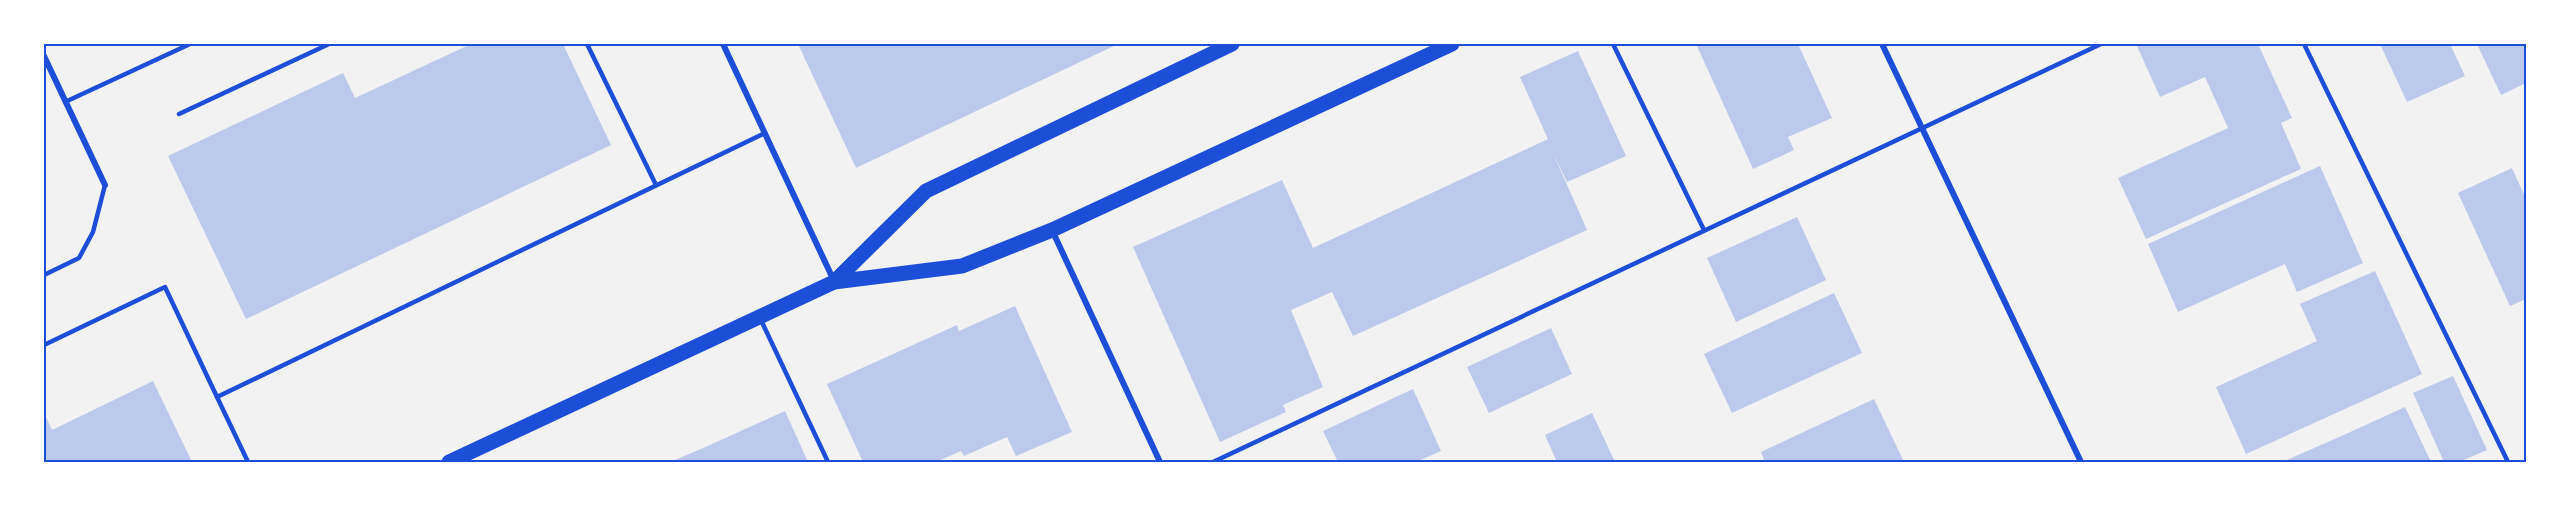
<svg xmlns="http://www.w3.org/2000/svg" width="2570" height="506" font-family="'Sofia Sans Condensed',sans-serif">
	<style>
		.building { fill: #bdc9ec }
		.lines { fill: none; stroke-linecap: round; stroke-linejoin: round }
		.service { stroke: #1d4ed8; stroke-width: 4.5 }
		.minor { stroke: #1d4ed8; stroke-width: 6 }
		.primary { stroke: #1d4ed8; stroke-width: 15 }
		.neatline { fill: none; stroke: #1d4ed8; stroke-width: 2 }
	</style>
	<rect width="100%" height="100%" fill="#f2f2f2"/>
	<g class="building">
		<polygon points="471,44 563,44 611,145 246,319 168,156 343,73 355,98"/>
		<polygon points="798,44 1118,44 856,168"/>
		<polygon points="1696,44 1798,44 1832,118 1788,137 1794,150 1753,169"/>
		<polygon points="2136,44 2258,44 2292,118 2281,123 2301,169 2146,239 2118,178 2228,128 2205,77 2160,97"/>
		<polygon points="2380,44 2450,44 2465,76 2407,102"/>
		<polygon points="2477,44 2526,44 2526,83 2501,95"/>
		<polygon points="1578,51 1626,156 1567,182 1553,153 1587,230 1353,336 1332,292 1291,310 1323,387 1283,405 1286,412 1220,442 1133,247 1282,180 1313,248 1548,139 1520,77"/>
		<polygon points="2320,166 2363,263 2297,292 2285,264 2178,312 2148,244"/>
		<polygon points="2512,168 2526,199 2526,299 2510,306 2458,193"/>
		<polygon points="1797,217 1826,280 1736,322 1707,258"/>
		<polygon points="2375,271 2422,374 2246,454 2216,387 2317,341 2300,304"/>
		<polygon points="1834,293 1862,353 1732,413 1704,354"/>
		<polygon points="1015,306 1072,432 1016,456 1007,437 964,456 961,451 936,462 863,462 827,384 957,325 959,331"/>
		<polygon points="1551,328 1572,374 1489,413 1467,367"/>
		<polygon points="2453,376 2487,450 2459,462 2444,462 2413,393"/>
		<polygon points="153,381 192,462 44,462 44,413 52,430"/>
		<polygon points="1413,389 1441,451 1416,462 1338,462 1323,431"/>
		<polygon points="1874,399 1903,460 1898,462 1765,462 1761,452"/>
		<polygon points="2405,407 2431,462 2282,462 2346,434"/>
		<polygon points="785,411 808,462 670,462 701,449"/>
		<polygon points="1592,413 1615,462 1557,462 1545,435"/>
	</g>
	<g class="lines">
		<g class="service">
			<polyline points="587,44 656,185"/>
			<polyline points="1613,44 1704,230"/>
			<polyline points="2304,44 2508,462"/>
			<polyline points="65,102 190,44"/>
			<polyline points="179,114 329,44"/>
			<polyline points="44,275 79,258 93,232 105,185"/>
			<polyline points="760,318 828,462"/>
			<polyline points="44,345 165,287 217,397"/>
			<polyline points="248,462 217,397 765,133"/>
			<polyline points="1213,462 2101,44"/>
		</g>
		<g class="minor">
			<polyline points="723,44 834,281"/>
			<polyline points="1882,44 2081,462"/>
			<polyline points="44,56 105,185"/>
			<polyline points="1052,230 1160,462"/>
		</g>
		<g class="primary">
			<polyline points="834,282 926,191 1232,44"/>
			<polyline points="449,462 834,282 962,266 1052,230 1452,44"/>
		</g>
	</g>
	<rect width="2570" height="506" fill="none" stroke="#ffffff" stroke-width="90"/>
	<rect x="45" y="45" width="2480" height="416" class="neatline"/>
</svg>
